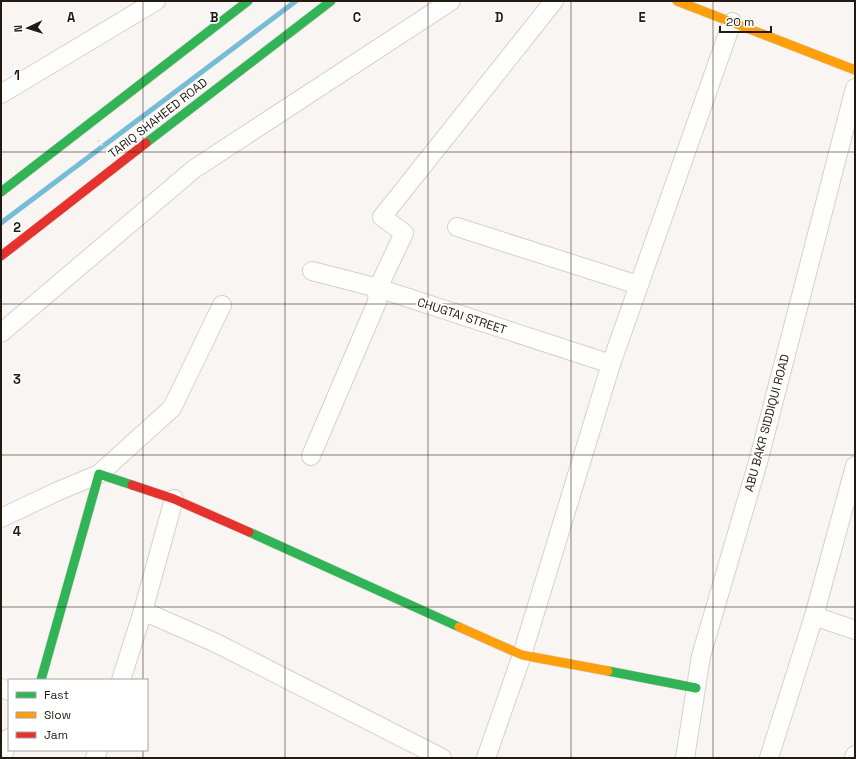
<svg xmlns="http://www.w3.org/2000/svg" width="856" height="759" font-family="'Space Grotesk',sans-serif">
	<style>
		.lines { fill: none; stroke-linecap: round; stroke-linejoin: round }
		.stream { stroke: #76bcd5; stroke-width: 5 }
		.street-casing { stroke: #d8d0ca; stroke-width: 20 }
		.fast-casing { stroke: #d8d0ca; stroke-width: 10 }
		.slow-casing { stroke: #d8d0ca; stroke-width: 10 }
		.jam-casing { stroke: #d8d0ca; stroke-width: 10 }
		.path { stroke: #dedcdb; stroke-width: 2.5; stroke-dasharray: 2 3; stroke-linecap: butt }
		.street { stroke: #fefefd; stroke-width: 18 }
		.fast { stroke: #30b455; stroke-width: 9 }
		.slow { stroke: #ff9f0a; stroke-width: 9 }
		.jam { stroke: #e5322d; stroke-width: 9 }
		.grid { fill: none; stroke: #241a10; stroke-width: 1; stroke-opacity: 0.55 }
		.labels { text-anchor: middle; stroke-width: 3.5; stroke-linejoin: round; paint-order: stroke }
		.street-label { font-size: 12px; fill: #241a10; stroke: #fff }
		.grid-label { font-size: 13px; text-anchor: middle; font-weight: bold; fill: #241a10; stroke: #fff; stroke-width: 3.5; stroke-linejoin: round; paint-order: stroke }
	</style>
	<rect width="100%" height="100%" fill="#f8f5f3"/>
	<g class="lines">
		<polyline class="stream" points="1,223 296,1"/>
		<defs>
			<g id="street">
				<polyline points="1,94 156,1"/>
				<polyline points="457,227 638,285"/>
				<polyline points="312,271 378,288 611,364"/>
				<polyline points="1,333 194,169 451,1"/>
				<polyline points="311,456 377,302 378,288 404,233 382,217 554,1"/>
				<polyline points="174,499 143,611 216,643 442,758"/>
				<polyline points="1,518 56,492 99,474 172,408 222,305"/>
				<polyline points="814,616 855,466"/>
				<polyline points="121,680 143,611"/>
				<polyline points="1,688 9,691"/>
				<polyline points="2,758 9,738"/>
				<polyline points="95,758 98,750"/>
				<polyline points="486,758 522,655 611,364 732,22"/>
				<polyline points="685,758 701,656 758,462 855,88"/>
				<polyline points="769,758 814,616 855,630"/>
				<polyline points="854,758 855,755"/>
			</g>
			<g id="fast">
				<polyline points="146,143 331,1"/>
				<polyline points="1,192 248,1"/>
				<polyline points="249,532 459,627"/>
				<polyline points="608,671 696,688"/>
				<polyline points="41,680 99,474 132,485"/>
			</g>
			<g id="slow">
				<polyline points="677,1 855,70"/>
				<polyline points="459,627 522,655 608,671"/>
			</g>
			<g id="jam">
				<polyline points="1,256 146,143"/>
				<polyline points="132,485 174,499 249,532"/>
			</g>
		</defs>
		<use href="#street" class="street-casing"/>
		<use href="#fast" class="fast-casing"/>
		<use href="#slow" class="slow-casing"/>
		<use href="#jam" class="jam-casing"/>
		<polyline class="path" points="98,140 106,150"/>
		<use href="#street" class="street"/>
		<use href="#fast" class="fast"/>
		<use href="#slow" class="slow"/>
		<use href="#jam" class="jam"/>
	</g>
	<path class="grid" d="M143 1V680M285 1V758M428 1V758M571 1V758M713 1V758M1 152H855M1 304H855M1 455H855M1 607H855M143 750V758"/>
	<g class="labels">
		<g class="street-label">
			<text transform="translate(158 118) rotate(-38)" y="4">TARIQ SHAHEED ROAD</text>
			<text transform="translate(462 316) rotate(18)" y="4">CHUGTAI STREET</text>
			<text transform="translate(767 423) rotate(-75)" y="4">ABU BAKR SIDDIQUI ROAD</text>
		</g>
	</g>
	<g class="grid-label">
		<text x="71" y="22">A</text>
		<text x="214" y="22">B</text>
		<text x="357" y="22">C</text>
		<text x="499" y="22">D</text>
		<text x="642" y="22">E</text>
		<text x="17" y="80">1</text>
		<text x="17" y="232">2</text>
		<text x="17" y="384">3</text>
		<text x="17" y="536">4</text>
	</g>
	<rect width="856" height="759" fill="none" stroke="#241a10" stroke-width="4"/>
	<rect x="8" y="679" width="140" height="72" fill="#ffffff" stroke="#a7a39f"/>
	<rect x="16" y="692" width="20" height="6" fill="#30b455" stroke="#a7a39f"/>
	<text x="44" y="699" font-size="12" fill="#241a10">Fast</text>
	<rect x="16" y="712" width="20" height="6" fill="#ff9f0a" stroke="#a7a39f"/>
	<text x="44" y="719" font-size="12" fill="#241a10">Slow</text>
	<rect x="16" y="732" width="20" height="6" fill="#e5322d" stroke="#a7a39f"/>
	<text x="44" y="739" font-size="12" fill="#241a10">Jam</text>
	<g transform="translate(28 28) rotate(266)" stroke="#ffffff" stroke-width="3" paint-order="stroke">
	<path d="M0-3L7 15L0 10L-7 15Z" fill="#241a10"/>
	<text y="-6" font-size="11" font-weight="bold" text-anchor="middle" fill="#241a10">N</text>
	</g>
	<path d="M720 26v6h51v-6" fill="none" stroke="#241a10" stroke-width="2"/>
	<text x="726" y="26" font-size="12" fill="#241a10" stroke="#ffffff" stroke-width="3" paint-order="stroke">20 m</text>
</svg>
